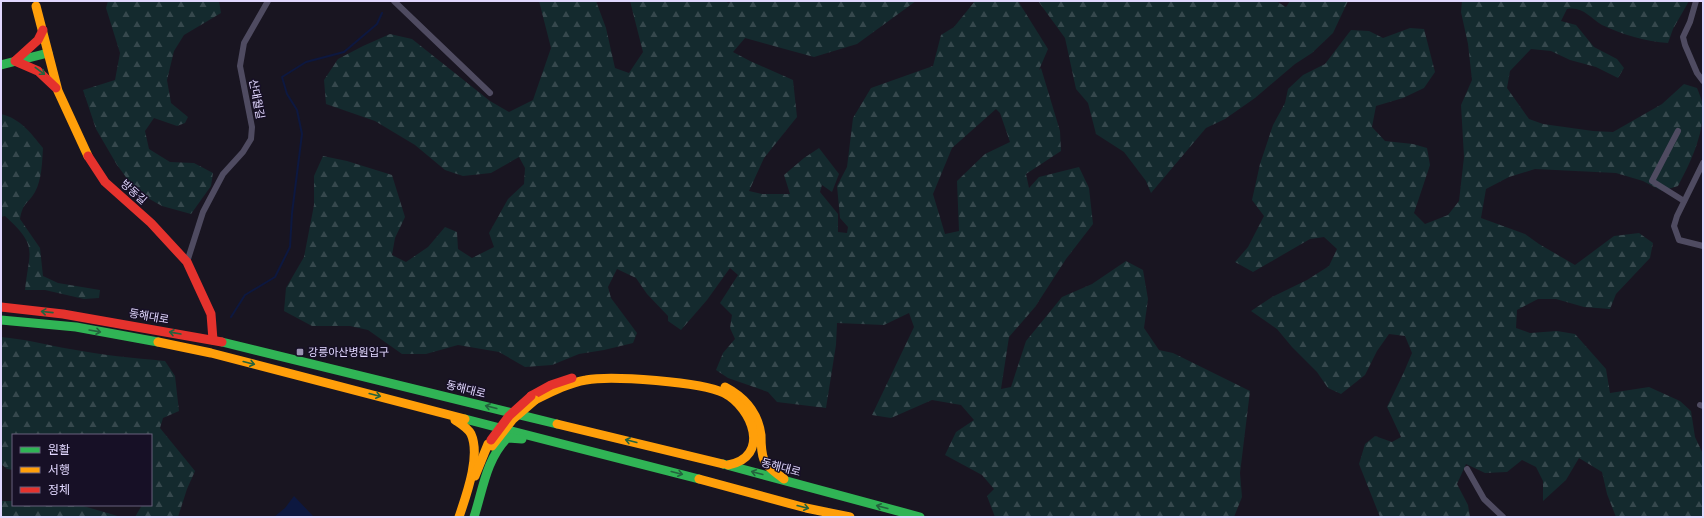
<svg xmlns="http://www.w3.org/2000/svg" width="1704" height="518" font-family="'PT Sans Narrow','Noto Sans KR',sans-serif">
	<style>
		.forest { fill: url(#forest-firs); fill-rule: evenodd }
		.water { fill: #0d1840 }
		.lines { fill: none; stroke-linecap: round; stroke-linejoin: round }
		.stream { stroke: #0d1840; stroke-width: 2 }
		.street { stroke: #4f4b61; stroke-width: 6 }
		.fast { stroke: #30b455; stroke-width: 9 }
		.slow { stroke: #ff9f0a; stroke-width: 9 }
		.jam { stroke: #e5322d; stroke-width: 9 }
		.slow-bridge { stroke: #ff9f0a; stroke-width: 9 }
		.jam-bridge { stroke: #e5322d; stroke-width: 9 }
		.oneway { stroke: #24623e }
		.poi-dot { fill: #9b93b1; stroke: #171026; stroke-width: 1.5 }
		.labels { text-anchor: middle; stroke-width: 3; stroke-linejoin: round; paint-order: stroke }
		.street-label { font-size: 11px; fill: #e1d7fe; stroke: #171026 }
		.poi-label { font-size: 11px; fill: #e1d7fe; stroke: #171026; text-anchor: start }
	</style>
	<defs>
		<pattern id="forest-firs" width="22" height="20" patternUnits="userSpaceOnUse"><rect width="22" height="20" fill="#142a2e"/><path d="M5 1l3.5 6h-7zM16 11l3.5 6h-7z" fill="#36484d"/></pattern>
	</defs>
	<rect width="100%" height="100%" fill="#191521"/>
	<g class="forest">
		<polygon points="108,1 219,1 221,13 184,35 174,51 167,80 171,103 188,117 185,123 177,126 154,118 145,131 149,149 170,162 194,163 213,173 211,186 191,214 162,206 137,192 117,165 96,129 83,90 115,80 120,53 106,8"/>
		<path d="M539 1H596L606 28 615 68 629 73 643 52 630 1H726L728 3 733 1H916L857 44 814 57 745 38 733 52 750 61 793 80 797 117 764 158 749 191 762 194H790L784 175 804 158 819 148 839 174 832 192 822 185 820 192 838 214V232L847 233 848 227 840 218 837 186 847 167 853 118 871 88 933 66 941 35 954 27 975 1H1018L1048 49 1039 70 1041 68 1060 131 1061 151 1026 174 1029 188 1039 177 1079 167 1089 188 1093 224 1066 259 1035 307 1009 337 1001 389 1011 387 1026 341 1062 297 1092 284 1126 261 1143 270 1148 299 1144 328 1159 350 1173 353 1250 391 1240 473 1242 497 1234 517H995L987 496 994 489 982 475 945 455 956 432 974 420 961 405 932 400 891 418 872 415 914 327 909 313 884 325 837 323 836 345 826 408 777 402 768 392 728 378 716 370 723 353 735 339 730 328 732 315 720 303 738 275 730 268 707 300 681 330 668 321V316L647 294 636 278 617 269 608 287 611 298 637 333 633 343 604 350 579 354 552 365 525 367 499 352 458 345 426 354H402L368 330 350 326H312L284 311 286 288 304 257 314 205V176L323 156 347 161 392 175 405 217 395 238 392 255 406 262 428 247 445 227 457 232 458 249 472 258 494 247 489 233 508 199 524 184 525 168 519 157 491 173 463 176 445 170 415 145 375 121 326 104 324 80 338 59 363 46 390 34 412 39 490 101 509 112 533 100 551 48ZM996 109 1000 113 1010 142 985 154 957 181 959 231 945 234 933 194 952 148Z"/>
		<polygon points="1038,1 1276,1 1286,7 1290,1 1348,1 1333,33 1312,53 1295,64 1255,98 1225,119 1206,128 1151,193 1146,181 1124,152 1096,134 1088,103 1076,89 1065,38"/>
		<path d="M1462 1H1689L1673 29 1668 43C1647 42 1621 34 1602 25 1590 18 1583 6 1567 9L1561 21 1576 25 1594 47 1617 59 1624 68 1618 78 1596 67 1570 60 1551 51 1531 49 1510 71 1507 88 1529 119 1543 124 1593 131 1613 132 1662 104 1684 84 1697 88C1699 93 1702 100 1703 106 1704 134 1691 162 1678 186L1662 191 1643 181 1616 173 1535 169 1509 177 1486 189 1481 218 1525 234 1539 244 1575 265 1614 236 1639 233 1653 243 1650 258 1616 294 1610 309 1584 307 1556 299H1538L1517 310 1516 328 1530 333 1557 331 1575 334 1606 369 1610 393 1649 387 1680 401 1691 411 1695 437 1703 454V517H1616L1607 494 1602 472 1579 458 1566 480 1543 501V481L1536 467 1522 460 1507 472 1485 473 1466 464 1457 484 1468 505 1470 517H1380L1359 464 1365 444 1375 436 1392 442 1401 437 1387 407 1404 372 1412 353 1405 336 1389 334 1377 351 1365 375 1341 394 1328 388 1317 372 1292 347 1277 329 1251 311 1272 297 1307 280 1329 266 1337 249 1324 237 1310 239 1253 272 1235 262 1248 247 1264 216 1252 200 1260 164 1273 125 1285 103 1288 89 1303 75 1325 64 1351 30 1369 31 1383 38 1410 28 1424 29 1435 72 1424 88 1403 98 1376 106 1372 127 1385 141 1413 144 1427 148 1430 165 1414 213 1425 224 1448 215 1459 201 1464 157 1461 105 1472 80 1468 44 1461 12Z"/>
		<path d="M1 114C21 119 30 132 43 148 42 162 42 179 35 192 28 204 23 202 20 219L40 248 43 276 58 283 100 290 99 298 84 299 45 290H25C29 250 39 247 5 216L1 217Z"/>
		<path d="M1 337C25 339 47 345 70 349 102 355 133 358 165 361L175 376 179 411 163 418 160 428 195 471 187 489 178 517H135L142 505H151V435H13V470L7 469 1 464Z"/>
		<polygon points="1,501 13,501 13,505 80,505 121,517 1,517"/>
	</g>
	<polygon class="water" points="294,496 314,517 274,517 285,508"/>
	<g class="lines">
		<polyline class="stream" points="231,317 245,295 275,277 290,247 292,213 302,134 297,110 287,94 282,77 306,62 344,52 377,24 382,13"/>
		<g class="street">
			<polyline points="394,1 490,93"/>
			<polyline points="1696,1 1690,22 1683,37 1685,45 1697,73 1703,81"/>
			<polyline points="1678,131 1652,181 1684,201"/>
			<polyline points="1703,163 1677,216 1674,226 1679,240 1703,246"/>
			<polyline points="187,262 203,212 223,174 243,152 251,139 252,127 240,66 244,43 268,1"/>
			<polyline points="1700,405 1703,406"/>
			<polyline points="1467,469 1484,499 1503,517"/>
		</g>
		<g class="fast">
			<polyline points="1,65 48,53"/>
			<polyline points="1,320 76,327 158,342"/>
			<polyline points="222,342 557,424"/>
			<polyline points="465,419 699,479"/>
			<polyline points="723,464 920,517"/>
			<path d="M474 517C483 489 486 460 507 438L522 439"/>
		</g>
		<g class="slow">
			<polyline points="36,6 58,91 88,156"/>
			<polyline points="158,342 211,353 465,419"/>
			<path d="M725 387C744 397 758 413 761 435 761 443 761 452 764 460 767 468 777 473 784 479"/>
			<path d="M535 400C551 392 568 383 586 380 611 375 702 382 724 393 753 408 771 457 728 465"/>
			<path d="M455 420C461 424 468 428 471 434 481 456 466 496 459 517"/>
			<polyline points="557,424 723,464"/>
			<polyline points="475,476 488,444"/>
			<polyline points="699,479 806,508 850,517"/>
		</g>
		<g class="jam">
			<polyline points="16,60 38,40 43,30"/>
			<polyline points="15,61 38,71 56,88"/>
			<polyline points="88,156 105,182 151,223 187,262 211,314 213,340"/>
			<polyline points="1,307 63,314 222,342"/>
			<polyline points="531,396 551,385 572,378"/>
		</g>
		<polyline class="slow-bridge" points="492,446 513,419 535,400"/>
		<polyline class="jam-bridge" points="491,440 509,416 531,396"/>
	</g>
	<defs><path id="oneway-shaft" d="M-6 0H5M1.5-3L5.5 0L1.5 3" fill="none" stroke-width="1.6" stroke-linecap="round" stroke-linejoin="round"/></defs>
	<g class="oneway">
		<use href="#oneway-shaft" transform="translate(40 71) rotate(37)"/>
		<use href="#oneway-shaft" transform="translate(47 312) rotate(-174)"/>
		<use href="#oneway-shaft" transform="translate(95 331) rotate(10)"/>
		<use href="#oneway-shaft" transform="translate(175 333) rotate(-170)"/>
		<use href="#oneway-shaft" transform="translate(249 363) rotate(14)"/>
		<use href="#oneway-shaft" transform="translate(375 395) rotate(14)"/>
		<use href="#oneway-shaft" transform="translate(491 407) rotate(-166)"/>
		<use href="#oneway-shaft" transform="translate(631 441) rotate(-166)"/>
		<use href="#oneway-shaft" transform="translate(677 473) rotate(14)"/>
		<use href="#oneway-shaft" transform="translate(757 473) rotate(-165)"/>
		<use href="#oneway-shaft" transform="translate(803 507) rotate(14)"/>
		<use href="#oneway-shaft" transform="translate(882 507) rotate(-165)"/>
	</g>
	<rect class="poi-dot" x="296" y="348" width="8" height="8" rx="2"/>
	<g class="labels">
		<g class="street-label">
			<text transform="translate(257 99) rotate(79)" y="4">산대월길</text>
			<text transform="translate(134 192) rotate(42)" y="4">방동길</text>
			<text transform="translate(149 316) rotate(10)" y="4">동해대로</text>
			<text transform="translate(466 389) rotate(14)" y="4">동해대로</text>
			<text transform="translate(781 467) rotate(15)" y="4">동해대로</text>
		</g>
		<g class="poi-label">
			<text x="308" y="356">강릉아산병원입구</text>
		</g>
	</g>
	<rect width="1704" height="518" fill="none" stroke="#e1d7fe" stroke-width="4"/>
	<rect x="12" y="434" width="140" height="72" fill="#171026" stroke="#68607c"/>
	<rect x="20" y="447" width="20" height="6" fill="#30b455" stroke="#68607c"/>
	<text x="48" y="454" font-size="12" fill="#e1d7fe">원활</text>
	<rect x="20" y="467" width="20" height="6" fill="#ff9f0a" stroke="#68607c"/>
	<text x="48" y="474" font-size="12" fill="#e1d7fe">서행</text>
	<rect x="20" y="487" width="20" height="6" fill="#e5322d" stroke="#68607c"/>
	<text x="48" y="494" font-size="12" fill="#e1d7fe">정체</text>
</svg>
